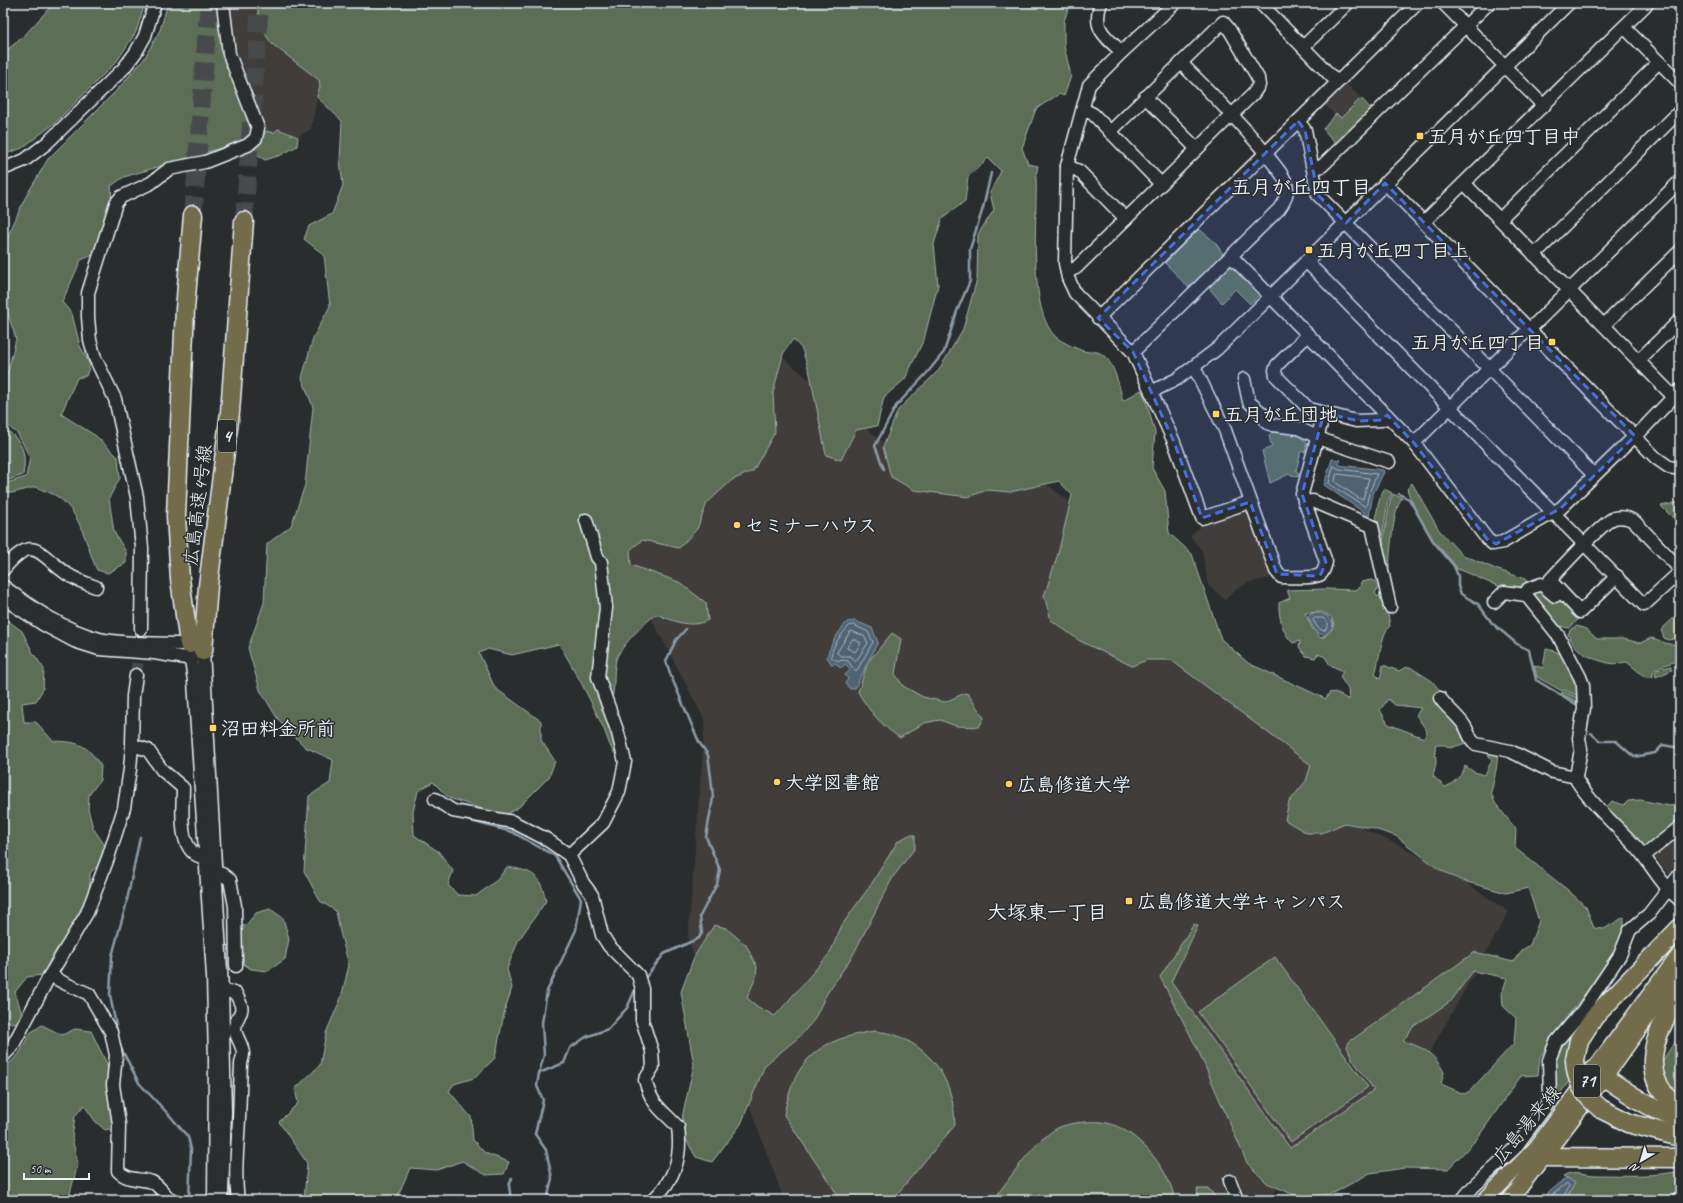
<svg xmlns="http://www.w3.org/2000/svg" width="1683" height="1203" font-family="Caveat,'Klee One',sans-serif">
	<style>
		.built { fill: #3f3d3b }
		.green { fill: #5c6e57; stroke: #a2b0a8; fill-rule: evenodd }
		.water { fill: #4f6473; stroke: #8c9ca8 }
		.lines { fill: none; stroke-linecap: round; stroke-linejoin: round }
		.shore { stroke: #abb9c3; stroke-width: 1 }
		.stream { stroke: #8c9ca8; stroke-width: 2.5 }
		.minor-tunnel { stroke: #464a4c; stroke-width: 12; stroke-dasharray: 12 6; stroke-linecap: butt }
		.highway-tunnel { stroke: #464a4c; stroke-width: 18; stroke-dasharray: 18 9; stroke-linecap: butt }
		.minor-casing { stroke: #e8f1f8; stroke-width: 15 }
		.major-casing { stroke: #e8f1f8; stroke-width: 18 }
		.highway-casing { stroke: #e8f1f8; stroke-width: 21 }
		.minor { stroke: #2a2d2e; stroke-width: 12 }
		.major { stroke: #726c4b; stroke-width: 15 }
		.highway { stroke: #726c4b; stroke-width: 18 }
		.tram { stroke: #e8f1f8; stroke-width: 1 }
		.highway-bridge-casing { stroke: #e8f1f8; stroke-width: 21; stroke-linecap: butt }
		.highway-bridge { stroke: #726c4b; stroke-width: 18 }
		.marked { fill: #466fde; fill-opacity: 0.2; stroke: #466fde; stroke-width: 3; stroke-dasharray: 8 5; stroke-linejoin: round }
		.poi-dot { fill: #ffd166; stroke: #2a2d2e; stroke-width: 1.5 }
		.labels { text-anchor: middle; stroke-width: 3; stroke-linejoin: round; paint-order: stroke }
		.shield { fill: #2a2d2e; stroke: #afb6bb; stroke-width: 1 }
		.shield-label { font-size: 18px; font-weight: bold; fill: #e8f1f8 }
		.poi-label { font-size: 19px; font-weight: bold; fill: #e8f1f8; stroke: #2a2d2e; text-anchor: start }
		.street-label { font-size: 19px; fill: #e8f1f8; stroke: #2a2d2e }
		.neighbourhood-label { font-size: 20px; font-weight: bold; fill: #e8f1f8; stroke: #2a2d2e }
	</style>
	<rect width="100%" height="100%" fill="#2a2d2e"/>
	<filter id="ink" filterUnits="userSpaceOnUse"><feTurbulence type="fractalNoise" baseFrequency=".025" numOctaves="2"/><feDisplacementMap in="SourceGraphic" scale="8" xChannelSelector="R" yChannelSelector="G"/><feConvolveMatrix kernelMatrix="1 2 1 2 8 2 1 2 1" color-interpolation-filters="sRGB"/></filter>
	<g filter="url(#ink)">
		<g class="built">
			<polygon points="227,3 257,3 260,27 272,44 319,80 320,85 311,129 298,137 278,129 274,133 266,131 232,38"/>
			<polygon points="1343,81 1361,98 1341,118 1337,114 1335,115 1322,102"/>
			<polygon points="775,351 926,478 1029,471 1082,511 1155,642 1318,760 1317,808 1403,847 1468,884 1509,912 1407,1092 1295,1175 1264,1200 784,1200 688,939 705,721 617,552"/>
			<polygon points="1244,509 1250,511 1270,578 1250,582 1236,589 1225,600 1208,585 1202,551 1190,536 1201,526"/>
			<polygon points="1680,831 1680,866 1668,874 1652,853"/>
		</g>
		<g class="green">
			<polygon points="54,3 145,3 136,32 117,61 55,123 22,148 3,155 3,53 23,37"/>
			<path d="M168 3H216L224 58 243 103 249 127 244 141 124 177 111 186C114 210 102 234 93 255L81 260 62 302 72 314 80 346 90 365 86 376 77 378 61 414 96 436 118 457 120 478 109 498 114 532 126 552V563L108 573 97 570C86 546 82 514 58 497 52 493 43 490 35 487L12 493 3 492V484L26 477 30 458 18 434 3 422V380L8 371 16 339 3 298V247L25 198 48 159 117 90 144 59 160 30Z"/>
			<path d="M257 3H1070L1064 21V46L1071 76 1064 96 1059 94 1036 109 1022 148 1028 164 1038 166 1036 175C1038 213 1026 312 1057 338 1064 343 1077 349 1084 351 1088 353 1093 351 1097 352 1114 357 1119 386 1123 401L1141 390 1145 397 1155 432 1152 468 1165 491 1169 533 1192 554 1221 639 1248 663 1326 699 1329 693 1335 692 1349 700 1348 689 1340 677 1343 671 1330 665 1325 657 1318 654 1315 658 1306 656 1299 647 1300 641 1293 643C1283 635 1278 615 1279 603L1290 598 1287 590 1326 589 1356 590 1360 587 1361 582 1371 580 1381 583 1375 593 1378 597 1384 591 1390 626C1381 633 1379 663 1375 674L1380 679 1383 665 1399 671 1404 668 1410 667 1432 681 1441 692V704L1436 706 1439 707 1455 718 1469 742 1450 748 1445 745H1435L1436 763 1433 776 1445 787C1452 785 1464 774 1465 766L1474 772 1485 775 1492 760 1487 753 1488 751 1497 754C1499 760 1493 785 1491 792L1495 803 1516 829 1515 848 1569 891 1586 907 1594 928 1604 929 1624 917V932L1620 948 1554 1034 1540 1057 1538 1075 1521 1076 1476 1140 1448 1169 1405 1168 1370 1173 1336 1192 1317 1197 1292 1194 1267 1183 1247 1163 1198 1050 1160 977 1194 924 1198 926 1171 982 1290 1148 1374 1090 1353 1060 1347 1047 1349 1042 1475 952 1513 962 1522 950 1530 945 1539 921 1528 888 1506 893 1460 880 1437 868 1396 836 1371 828 1345 823 1322 833H1307L1285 820 1289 802 1306 781 1311 765 1171 660H1147L1132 666 1080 641 1051 620 1044 596 1058 554 1072 495 1059 481 1010 492 987 490 968 497 914 490 891 477 883 447 898 410 939 370 963 329 977 279 978 234 994 210 990 193 1001 171 988 158 968 177 965 201 942 219 934 244 938 285 924 339 905 379 884 397 877 426 856 430 841 460 826 455 810 374 802 349 793 339 783 354 773 393 775 432 753 471 732 480 707 503 697 529 679 548 642 540 630 550 631 565 679 582 706 603 708 620C690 629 674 621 656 614 645 623 620 646 616 660 612 677 617 693 608 708L621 760C608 749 609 739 602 725 589 697 575 670 559 644L512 655 488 649 479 653 495 688 541 721V740L555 761 549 777 519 807 504 816 449 798 433 782 418 791 413 812 414 835 439 852 453 871 448 885 458 895 476 896 497 880 507 867C533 871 540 874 546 901L518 941 507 969 512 988 505 1009 495 1058 474 1078 454 1084 449 1091 471 1117 473 1140 485 1153 509 1162 504 1174 486 1175 462 1161 437 1170 410 1168 396 1200H304L307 1163 279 1122 298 1103 295 1089 320 1065 326 1033 341 998 349 965 340 932 336 911 320 901 304 871 309 796 330 783 333 760 305 747 277 718 260 690 248 648 264 603 267 544 291 526 305 485 313 407 302 378 313 338 330 306 324 255 304 239 309 226 332 214 343 185 340 161 342 121 317 97 320 86 319 80 272 44 260 27ZM1322 612 1331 617 1334 624 1331 631 1324 637 1321 638 1312 628 1305 613ZM1388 699 1395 705 1421 708 1416 715 1427 731 1424 738 1388 724 1380 710ZM1473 971 1507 978 1502 993 1503 1006 1516 1018 1514 1043 1470 1091 1464 1094 1441 1084 1444 1072C1433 1052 1424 1048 1403 1041L1414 1026 1451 1001Z"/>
			<polygon points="1361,98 1373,111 1338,146 1323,129 1335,115 1337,114 1341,118"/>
			<polygon points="278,129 298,137 297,146 281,155 265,160 258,156 255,148 266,131 274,133"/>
			<polygon points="1199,229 1215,242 1223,254 1191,290 1165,263"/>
			<polygon points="1229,266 1234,266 1261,293 1250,304 1235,289 1222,303 1208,287"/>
			<path d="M3 427C22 441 27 451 23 475L3 482Z"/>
			<polygon points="1272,432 1296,434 1307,442 1305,452 1301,451 1296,471 1299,473 1298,477 1289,474 1270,483 1262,451 1272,447 1269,436"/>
			<path d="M1412 483 1439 530 1461 554 1498 570 1526 579 1527 583C1508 599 1477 574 1457 569 1452 559 1443 553 1437 545 1428 533 1411 503 1407 489Z"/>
			<path d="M1384 489 1392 493 1388 501 1380 549C1376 526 1373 511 1384 489Z"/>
			<path d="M1393 494 1402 498C1392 511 1390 558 1388 578L1381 552 1390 502Z"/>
			<polygon points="1680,502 1680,525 1661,506"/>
			<polygon points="1539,587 1560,597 1580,618 1569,628 1554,625 1531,591"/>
			<polygon points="1680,612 1680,638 1668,640 1664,638 1661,630"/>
			<path d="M3 617 22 631 33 653 44 669 43 689 36 701 22 703 24 722H36L53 741C80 742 86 744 101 766L100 780 89 795 88 809 93 828 106 847 102 862 90 873C91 898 83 917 69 937 65 942 59 945 56 950 50 958 48 967 42 975L27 977 15 992 22 1014 18 1022 11 1023 3 1018Z"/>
			<path d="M1577 626 1586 629 1597 639H1623L1640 643 1651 638C1663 640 1666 647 1680 643V659C1671 664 1659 665 1653 672V677H1645L1627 662C1623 662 1618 664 1614 664 1595 661 1575 653 1568 634L1571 629Z"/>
			<path d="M892 633 901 639 895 674 903 686 923 697 945 702 965 693 968 694 984 718 979 727 956 726 940 720 924 723 900 738C882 726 869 711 858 692L868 662Z"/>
			<path d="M1546 649C1573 653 1575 673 1581 697L1564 690 1562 691 1537 677 1534 665 1543 668Z"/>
			<polygon points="1670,666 1672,670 1656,677 1655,673 1657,670"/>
			<path d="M1564 692 1581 699 1579 705C1574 699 1567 698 1561 693Z"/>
			<polygon points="1640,800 1670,806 1680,804 1680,825 1646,850 1632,833 1619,823 1607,807 1612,801 1624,805 1628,801"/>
			<polygon points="909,835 915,835 915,848 893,877 853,955 826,995 814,1020 799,1037 765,1065 741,1124 712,1162 696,1157 681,1131 683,1113 694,1065 681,992 694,957 714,925 726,928 746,945 757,967 756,977 747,998 758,1007 775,1016 830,953 842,925 872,883 898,841"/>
			<polygon points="270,909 283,918 289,939 285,959 268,971 251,969 239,961 238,929 247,924 256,913"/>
			<polygon points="1275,957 1368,1087 1291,1142 1198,1012"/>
			<polygon points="1582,1019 1570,1080 1548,1110 1551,1074 1557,1049"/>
			<polygon points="42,1025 62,1035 75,1029 91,1031 107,1064 113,1128 105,1130 95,1121 84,1105 75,1116 72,1138 78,1164 70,1193 75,1200 3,1200 3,1069 19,1054 30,1033"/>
			<path d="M874 1031C882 1032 891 1033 898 1036 937 1053 954 1085 955 1125L892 1200H841L784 1115C795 1058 818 1040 874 1031Z"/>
			<path d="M1680 1035V1096C1671 1089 1658 1072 1664 1059 1668 1050 1675 1043 1680 1035Z"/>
			<path d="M1085 1122C1092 1122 1101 1121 1107 1123 1133 1129 1159 1158 1169 1182 1172 1187 1173 1194 1175 1200H993C1010 1179 1028 1149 1050 1133 1059 1125 1073 1123 1085 1122Z"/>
			<path d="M1680 1171V1190L1669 1200H1568L1567 1198 1575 1183 1563 1176C1574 1169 1584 1175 1596 1175 1624 1175 1653 1177 1680 1171Z"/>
			<polygon points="1197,1189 1209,1189 1218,1200 1198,1200"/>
		</g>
		<g class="water">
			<polygon points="1332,459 1340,460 1339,465 1383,470 1384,472 1373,494 1369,516 1324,485"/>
			<polygon points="1320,613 1327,616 1333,623 1332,628 1324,636 1315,631 1308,617 1310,614"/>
			<path d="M855 621 872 628 878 642 855 688 850 689 845 683 848 679 845 675 850 670 846 664 840 668 836 663 832 665 827 657C831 643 837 634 847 622Z"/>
			<polygon points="1566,1178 1575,1183 1565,1200 1540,1200"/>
		</g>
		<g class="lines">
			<g class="shore">
				<polygon points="1334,466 1339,469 1377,474 1369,493 1366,507 1329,484"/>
				<polygon points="1338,474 1369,478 1363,499 1360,499 1335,482 1336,475"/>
				<polygon points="1315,618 1323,618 1328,623 1328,626 1324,631 1318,628 1313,620"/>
				<path d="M854 625 868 632 873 642 856 672 848 661C842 659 835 663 831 656 833 644 841 635 849 626Z"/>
				<polygon points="851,631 864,636 868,643 856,661 850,656 841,656 837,653"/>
				<polygon points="853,639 861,643 855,652 847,648"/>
				<polyline points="1546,1200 1567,1183 1569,1186 1562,1200"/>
			</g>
			<g class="stream">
				<polyline points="884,469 875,446 896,406 927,373 944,352 957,311 970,281 970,249 983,208 991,173"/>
				<polyline points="1399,494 1409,499 1433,541 1454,566 1458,576 1458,586 1461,594 1478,604 1492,623 1517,644 1529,650 1536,680 1579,706"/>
				<polyline points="1591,733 1600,741 1616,741 1634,757 1655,753 1663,745 1680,748"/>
				<polyline points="456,817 512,832 555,856 581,899 576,930 547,991 542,1023 544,1055 539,1073"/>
				<polyline points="646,977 664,954 699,938 702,933 700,916 717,884 720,870 706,837 713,798 711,777 708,755 699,742 671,676 666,661 676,640 686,629"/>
				<polyline points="117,1031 110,995 112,956 126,905 140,837"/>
				<polyline points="119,1044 139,1083 171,1117 188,1137 191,1149 189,1200"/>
				<polyline points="511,1200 509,1186 512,1178"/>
				<polyline points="547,1200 552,1178 546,1150 535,1134 543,1100 537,1086 539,1073 564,1063 570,1048 586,1037 608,1029 627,1008 635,990"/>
			</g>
			<polyline class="minor-tunnel" points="136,675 141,629"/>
			<g class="highway-tunnel">
				<polyline points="193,215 209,3"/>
				<polyline points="244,221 260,3"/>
			</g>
			<defs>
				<g id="minor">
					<path d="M1101 3C1092 28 1104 36 1122 52L1175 3"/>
					<polyline points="1260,3 1337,82"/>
					<polyline points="1443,3 1500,61"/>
					<polyline points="1677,3 1680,6"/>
					<polyline points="1624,27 1680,83"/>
					<polyline points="1303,47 1348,3"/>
					<polyline points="1122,52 1089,85 1067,166 1065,263 1068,278 1075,293 1133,352 1174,442 1202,518 1250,502"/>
					<polyline points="1509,71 1544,106"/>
					<polyline points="1145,97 1197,149"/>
					<polyline points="1083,109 1093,114 1161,184"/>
					<polyline points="1298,121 1305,130 1318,195 1594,475"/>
					<polyline points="1067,166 1079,171 1126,219"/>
					<polyline points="3,169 25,160 47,143 124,68 136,52 145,36 155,3"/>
					<polyline points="1313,169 1322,166 1489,3"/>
					<polyline points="1385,183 1656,458 1669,467 1680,469"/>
					<polyline points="1464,183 1673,396"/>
					<polyline points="1428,218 1648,3"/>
					<polyline points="1500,219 1659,62"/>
					<polyline points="1534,255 1680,111"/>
					<polyline points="1231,256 1414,443 1487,539 1493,544 1503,542 1561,508 1635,436"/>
					<polyline points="1306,261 1644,605 1680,572"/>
					<polyline points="1067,272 1076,268 1253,94 1259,85 1258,78 1229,29 1223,22 1110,132"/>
					<polyline points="1098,318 1418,3"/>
					<polyline points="1604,325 1680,251"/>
					<polyline points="1529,330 1680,181"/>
					<polyline points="1308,335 1277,365 1275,370 1276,376 1309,409 1356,421 1382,420 1387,415"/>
					<path d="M1133 352 1279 209C1285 201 1289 193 1286 183 1283 173 1273 164 1267 155 1240 122 1211 93 1181 63"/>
					<polyline points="1639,360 1680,320"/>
					<path d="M1194 367 1225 430 1276 571 1281 577C1290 577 1315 579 1321 574 1324 571 1325 566 1326 562L1302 494 1324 413"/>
					<polyline points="1244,379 1249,402 1262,413 1267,423 1273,425 1298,428 1326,441 1389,462"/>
					<polyline points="1151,392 1177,379 1217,349 1569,3"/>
					<polyline points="1640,432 1680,390"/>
					<polyline points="1414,443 1524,334"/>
					<polyline points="1304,502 1313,501 1372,526 1390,607"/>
					<path d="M586 520 597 557 601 562 606 608 598 677 618 733 625 762 619 792 603 823 569 855 583 883 592 895 602 935 609 946 638 975 642 989V1020L652 1051 653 1067 645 1080C652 1106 661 1109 678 1127 682 1157 675 1179 653 1200"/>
					<path d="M3 570C34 532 38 554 67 574 76 580 85 583 96 587"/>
					<path d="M1617 576 1580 612 1550 580C1561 568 1602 523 1614 518 1622 516 1628 517 1635 522L1680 569"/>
					<path d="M3 586C32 608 64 630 100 639 128 645 160 643 189 644L195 647"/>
					<path d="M1560 591 1555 596 1541 584 1528 589 1526 595 1558 635 1580 677 1583 685 1584 708 1579 738 1581 749 1576 777 1577 781C1593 806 1617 826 1637 848 1652 865 1662 886 1680 900"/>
					<polyline points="3,598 44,625 74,641 99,649 154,653 192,659 197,655"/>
					<polyline points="1494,602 1504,592 1526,595"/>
					<polyline points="141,629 142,548 137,497 115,399 95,358 90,340 88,317 88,293 116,203 121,197 151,183 169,169 205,162 248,145 256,138 258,128 229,54 223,3"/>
					<polyline points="189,644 194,681 213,976 215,1060 214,1200"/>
					<polyline points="203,651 222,989 225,1112 222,1193"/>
					<path d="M1440 698C1447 708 1457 715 1464 725 1469 731 1469 740 1476 744L1510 751 1552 772 1576 777"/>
					<path d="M132 745 148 750 162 770 183 788C183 810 176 853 205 858"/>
					<polyline points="435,799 453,811 513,822 546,839 569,855"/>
					<polyline points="1644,856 1680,827"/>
					<polyline points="217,873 222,874 230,880 235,906 236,966"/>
					<path d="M50 975 64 983 89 994 111 1032 116 1055 113 1085 119 1124 118 1171C128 1181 139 1178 152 1182 160 1186 164 1195 171 1200"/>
					<path d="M222 989 236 994C248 1017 237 1009 235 1028 235 1037 243 1044 243 1054 243 1058 241 1061 241 1065 240 1083 240 1100 239 1118 238 1146 234 1172 238 1200"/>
					<polyline points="3,1056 12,1047 50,975 87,913 108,858 124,808 130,769 132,745 133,696 136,675"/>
					<polyline points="1230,1181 1237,1200"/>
					<polyline points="1462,1200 1473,1187 1515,1148 1545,1108 1550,1099 1549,1060 1556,1042 1583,1010 1620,955 1630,930 1649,914 1680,874"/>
					<polyline points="1678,1200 1680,1198"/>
				</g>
				<g id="major">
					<polyline points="1485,1200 1536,1148 1680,954"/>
					<polyline points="1510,1200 1604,1077 1680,972"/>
				</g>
				<g id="highway">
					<polyline points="189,644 180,579 176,516 185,309 193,215"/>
					<polyline points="203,651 208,586 230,412 244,221"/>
					<path d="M1680 992C1658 1029 1632 1076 1680 1107"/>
					<polyline points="1575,1060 1579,1040 1594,1017 1680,928"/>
					<path d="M1594 1070C1622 1089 1648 1108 1680 1120"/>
					<polyline points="1601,1109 1629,1123 1680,1137"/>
					<polyline points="1543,1157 1680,1158"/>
				</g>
			</defs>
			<use href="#minor" class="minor-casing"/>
			<use href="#major" class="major-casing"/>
			<use href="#highway" class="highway-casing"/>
			<use href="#minor" class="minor"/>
			<use href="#major" class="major"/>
			<use href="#highway" class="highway"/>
			<polyline class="tram" points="1496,1200 1502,1195"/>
			<defs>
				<path id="highway-bridge" d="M1575 1060C1576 1081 1584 1095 1601 1109"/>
			</defs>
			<use href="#highway-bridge" class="highway-bridge-casing"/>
			<use href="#highway-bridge" class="highway-bridge"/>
		</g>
	</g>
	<path class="marked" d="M1298 121 1305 130 1318 195 1346 223 1385 183 1635 436 1561 508 1496 544 1487 539 1414 443 1387 415 1382 420 1359 421 1324 413 1302 494 1326 562 1321 574 1316 576 1277 574 1250 502 1202 518 1174 442 1133 352 1098 318Z"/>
	<g class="poi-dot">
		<rect x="1416" y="132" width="8" height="8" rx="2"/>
		<rect x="1305" y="246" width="8" height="8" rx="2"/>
		<rect x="1548" y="338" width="8" height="8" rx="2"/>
		<rect x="1212" y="410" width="8" height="8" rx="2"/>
		<circle cx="737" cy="525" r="4"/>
		<rect x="209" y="724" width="8" height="8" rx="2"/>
		<circle cx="777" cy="782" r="4"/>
		<circle cx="1009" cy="784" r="4"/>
		<rect x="1125" y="897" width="8" height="8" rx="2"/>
	</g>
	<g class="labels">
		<g class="shield">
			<rect x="218" y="420" width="18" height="32" rx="3"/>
			<rect x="1574" y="1065" width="26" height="32" rx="3"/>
		</g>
		<g class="shield-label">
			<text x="227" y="442">4</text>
			<text x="1587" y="1087">71</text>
		</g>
		<g class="poi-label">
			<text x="1428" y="143">五月が丘四丁目中</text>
			<text x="1317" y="257">五月が丘四丁目上</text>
			<text x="1544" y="349" text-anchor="end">五月が丘四丁目</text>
			<text x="1224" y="421">五月が丘団地</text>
			<text x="745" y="532">セミナーハウス</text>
			<text x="221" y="735">沼田料金所前</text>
			<text x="785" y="789">大学図書館</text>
			<text x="1017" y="791">広島修道大学</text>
			<text x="1137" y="908">広島修道大学キャンパス</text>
		</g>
		<g class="street-label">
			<text transform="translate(197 505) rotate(-83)" y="7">広島高速4号線</text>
			<text transform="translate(1526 1124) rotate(-50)" y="7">広島湯来線</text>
		</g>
		<g class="neighbourhood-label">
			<text x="1301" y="194">五月が丘四丁目</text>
			<text x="1047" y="919">大塚東一丁目</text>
		</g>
	</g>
	<rect width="1683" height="1203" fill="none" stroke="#2a2d2e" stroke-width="16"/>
	<rect x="8" y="8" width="1667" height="1187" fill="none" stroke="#e8f1f8" stroke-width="1.5" filter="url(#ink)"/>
	<g transform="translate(1641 1161) rotate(218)" stroke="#2a2d2e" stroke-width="3" paint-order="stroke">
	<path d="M0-3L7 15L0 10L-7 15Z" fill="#e8f1f8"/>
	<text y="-6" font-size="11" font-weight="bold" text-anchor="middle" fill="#e8f1f8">N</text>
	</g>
	<path d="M24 1173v6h65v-6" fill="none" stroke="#e8f1f8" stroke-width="2"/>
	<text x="30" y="1173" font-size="12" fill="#e8f1f8" stroke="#2a2d2e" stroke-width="3" paint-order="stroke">50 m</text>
</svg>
